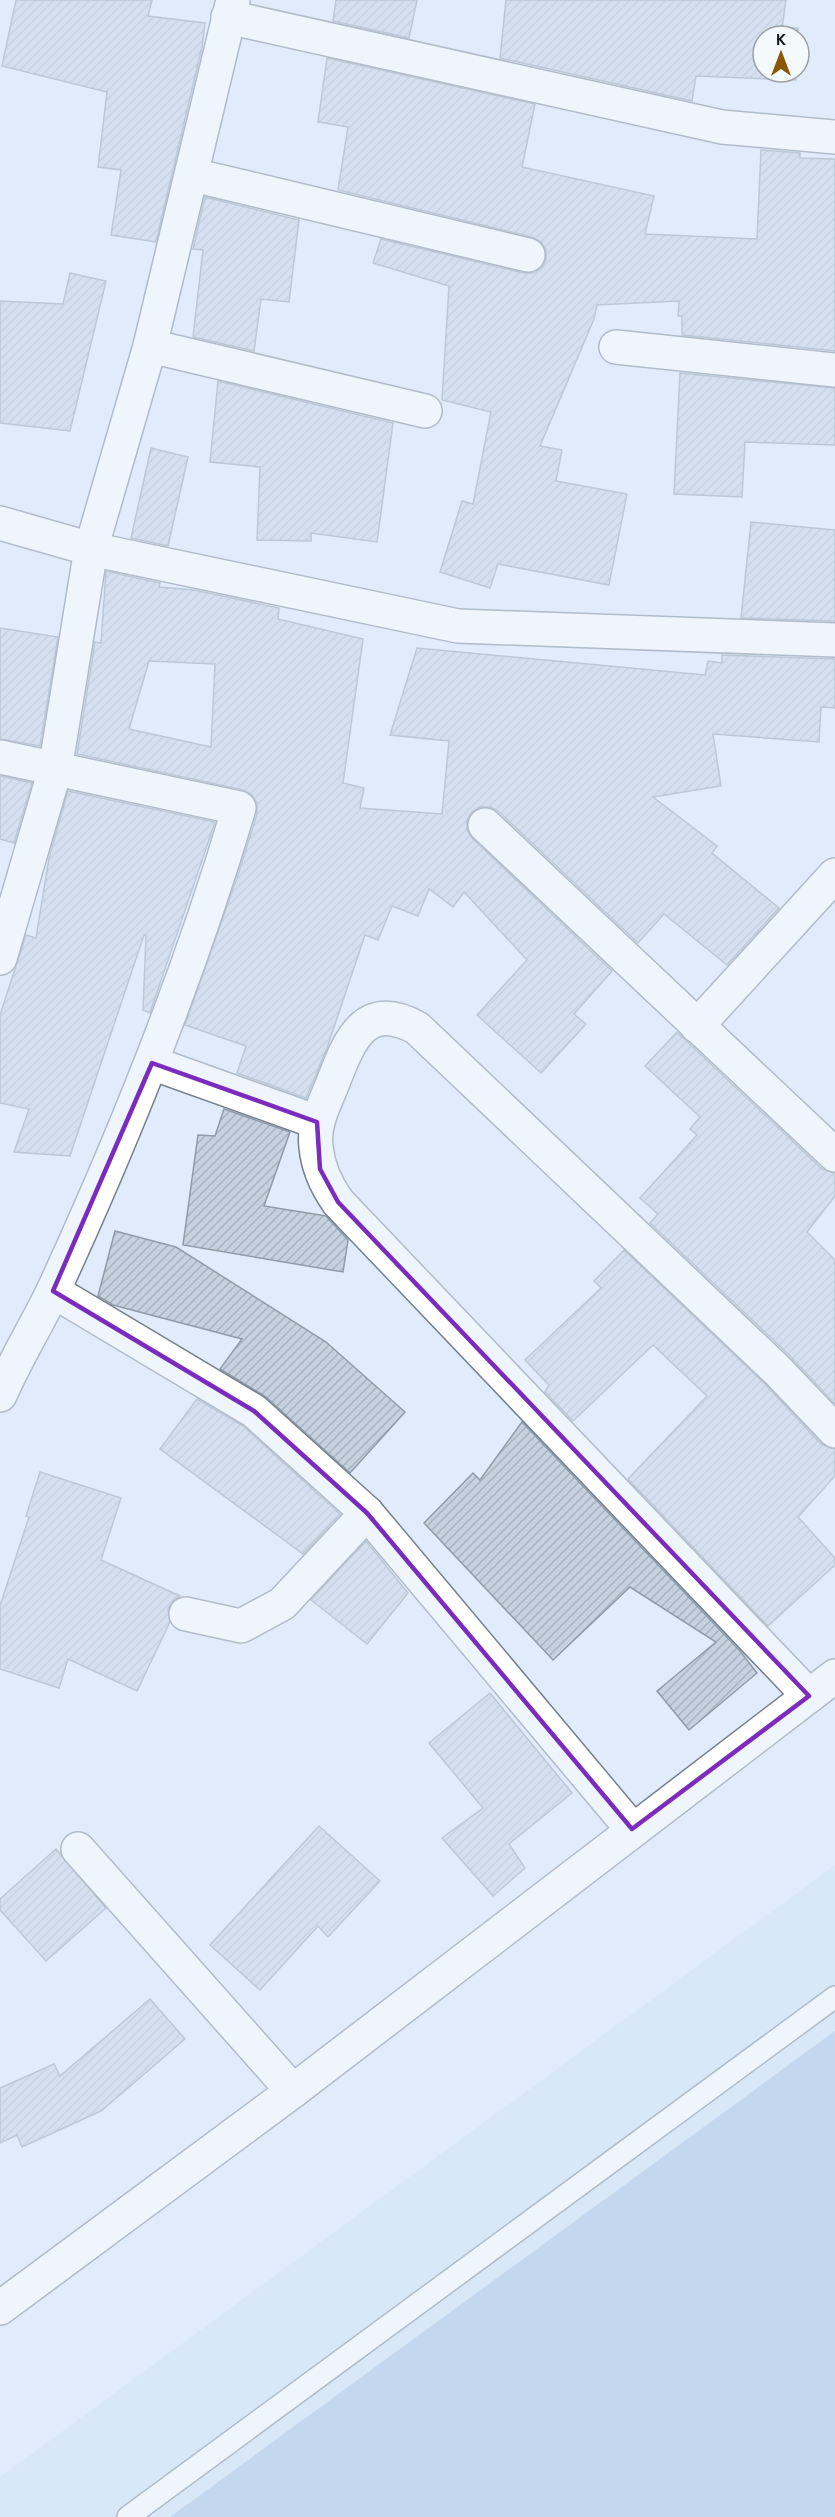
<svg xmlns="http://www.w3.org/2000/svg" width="835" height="2517" font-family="'Space Grotesk',sans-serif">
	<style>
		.built { fill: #d0e2f6 }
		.grass { fill: #a0bee0 }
		.building { fill: url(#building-hatch); stroke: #8f9ba8; stroke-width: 1.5; fill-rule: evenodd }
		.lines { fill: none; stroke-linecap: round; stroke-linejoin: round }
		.lane-casing { stroke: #75808d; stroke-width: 24 }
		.street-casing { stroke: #75808d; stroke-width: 36 }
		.secondary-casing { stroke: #75808d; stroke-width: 36 }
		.lane { stroke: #fff; stroke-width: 21 }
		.street { stroke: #fff; stroke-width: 33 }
		.secondary { stroke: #fff; stroke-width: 33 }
		.marked { fill: none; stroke: #7b2cbf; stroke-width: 4.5; stroke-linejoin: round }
	</style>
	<defs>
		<pattern id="building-hatch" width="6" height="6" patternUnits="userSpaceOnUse" patternTransform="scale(1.5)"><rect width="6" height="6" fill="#c5d1df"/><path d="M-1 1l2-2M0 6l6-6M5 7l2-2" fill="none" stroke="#a8b3bf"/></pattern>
	</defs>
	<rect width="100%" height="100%" fill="#e0ecfb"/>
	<polygon class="built" points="835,1865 835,2517 0,2517 0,2477"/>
	<polygon class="grass" points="835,2031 835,2517 170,2517"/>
	<g class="building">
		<polygon points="16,0 152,0 148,16 205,23 202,47 156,242 111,235 121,170 98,167 107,92 2,66"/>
		<polygon points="336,0 417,0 409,38 333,21"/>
		<polygon points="506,0 786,0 782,28 798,28 798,36 763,36 763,72 796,72 796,80 696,76 692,101 500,58"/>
		<polygon points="327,58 535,104 522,167 654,196 645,234 757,239 761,150 800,153 800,158 835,159 835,351 682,335 682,316 678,316 679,301 597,305 594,319 540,446 562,450 556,481 627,494 609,585 498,564 490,588 440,572 462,501 473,504 491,412 442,400 449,286 373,263 381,239 524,273 534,273 542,267 546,260 546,250 541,242 532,237 338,190 348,127 318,122"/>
		<polygon points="205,197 299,220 289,302 261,299 254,351 193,337 203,250 193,249"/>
		<polygon points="70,273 106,281 70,431 0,423 0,301 63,304"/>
		<polygon points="680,373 835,388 835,445 745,442 742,497 674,494"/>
		<polygon points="218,381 393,423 377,542 311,533 311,541 257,540 260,467 210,462"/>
		<polygon points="151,448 188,457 168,546 131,538"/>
		<polygon points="751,522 835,530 835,621 741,618"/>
		<path d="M106 571 160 583 159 587 194 590 279 608 278 619 363 639 343 783 364 788 360 808 442 814 449 741 390 735 417 648 705 675 708 661 722 663V655L835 659V708L821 707 819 742 713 734 721 786 653 797 717 846 712 853 779 908 727 965 664 914 638 943 498 811 490 807H480L472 812 467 820V830L472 838 612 971 574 1014 586 1024 541 1073 477 1015 527 960 464 892 453 907 429 889 418 916 392 906 378 940 365 935 327 1048 306 1098 237 1073 246 1046 185 1025 238 875 257 814V803L251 794 243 790 77 754 95 642 101 643ZM149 661 215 664 211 747 129 729Z"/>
		<polygon points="0,628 58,637 40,746 0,739"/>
		<polygon points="0,776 32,783 14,843 0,839"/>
		<polygon points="68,791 215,822 150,1013 143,1010 146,936 144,935 70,1156 14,1152 29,1109 0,1103 0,1015 26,935 36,938 49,858"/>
		<polygon points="677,1032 822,1169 835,1173 835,1196 807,1232 835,1260 835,1404 790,1356 650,1223 658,1214 640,1198 697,1135 690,1129 700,1117 645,1066"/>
		<polygon points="224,1109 290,1132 264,1206 326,1216 348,1240 343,1272 183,1245 198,1135 215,1136"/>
		<polygon points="115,1231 176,1247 326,1342 405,1412 350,1473 266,1397 220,1369 242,1339 113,1305 98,1296"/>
		<polygon points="624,1250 764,1383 821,1444 835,1449 835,1476 798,1517 835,1558 835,1565 768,1626 628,1479 707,1396 653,1345 573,1421 545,1392 549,1385 525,1360 601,1288 594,1281"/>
		<polygon points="197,1399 243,1426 340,1514 303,1554 160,1449"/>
		<polygon points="522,1422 740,1651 757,1673 689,1730 657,1691 716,1642 630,1587 553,1660 424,1523 473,1473 480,1480"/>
		<polygon points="40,1472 121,1498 101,1560 180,1596 173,1601 168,1609 170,1622 137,1691 68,1659 59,1688 0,1669 0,1606 29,1517 26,1516"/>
		<polygon points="366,1541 408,1593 367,1644 311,1600"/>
		<polygon points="490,1693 572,1793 509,1844 525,1868 493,1896 442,1838 483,1808 429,1743"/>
		<polygon points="319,1826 380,1881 328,1937 318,1926 260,1990 210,1945"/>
		<polygon points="56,1849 106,1908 46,1961 0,1910 0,1899"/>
		<polygon points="150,1999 185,2039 101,2111 22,2147 17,2135 0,2143 0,2088 54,2064 60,2076"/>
	</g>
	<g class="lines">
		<defs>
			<polyline id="lane" points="128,2517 835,1997"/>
			<g id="street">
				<polyline points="228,17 722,127 835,137"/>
				<polyline points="193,175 528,255"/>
				<polyline points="150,346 425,411"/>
				<polyline points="616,347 835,370"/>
				<polyline points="0,523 91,549 458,626 835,640"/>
				<path d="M0 757 239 808C190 973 126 1133 54 1289 37 1325 16 1358 0 1395"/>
				<polyline points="485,825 835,1155"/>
				<polyline points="0,958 55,770 91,549 150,346 233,0"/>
				<polyline points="697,1026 835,875"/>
				<polyline points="152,1063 317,1122"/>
				<polyline points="53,1291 254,1411 367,1513 632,1829"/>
				<polyline points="186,1614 241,1626 282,1604 367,1513"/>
				<path d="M809 1696 338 1202C326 1185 318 1168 316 1147 313 1125 324 1105 332 1085 348 1045 362 998 417 1028L777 1370 835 1431"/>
				<polyline points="78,1849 293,2091"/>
			</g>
			<polyline id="secondary" points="0,2308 293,2091 835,1676"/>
		</defs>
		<use href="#lane" class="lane-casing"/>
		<use href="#street" class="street-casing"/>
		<use href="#secondary" class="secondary-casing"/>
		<use href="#lane" class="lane"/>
		<use href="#street" class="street"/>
		<use href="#secondary" class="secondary"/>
	</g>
	<path d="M0 0H835V2517H0ZM152 1063 317 1122 320 1169 338 1202 809 1696 632 1829 367 1513 254 1411 53 1291Z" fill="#e0ecfb" fill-opacity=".55" fill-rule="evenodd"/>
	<path class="marked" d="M152 1063 317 1122 320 1169 338 1202 809 1696 632 1829 367 1513 254 1411 53 1291Z"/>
	<g transform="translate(781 54)"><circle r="28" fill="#f4f9fe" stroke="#9ba0a5" stroke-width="1.5"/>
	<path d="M0-4.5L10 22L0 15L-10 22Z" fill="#895700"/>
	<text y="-9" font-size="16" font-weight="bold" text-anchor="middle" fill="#161b20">K</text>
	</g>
</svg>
